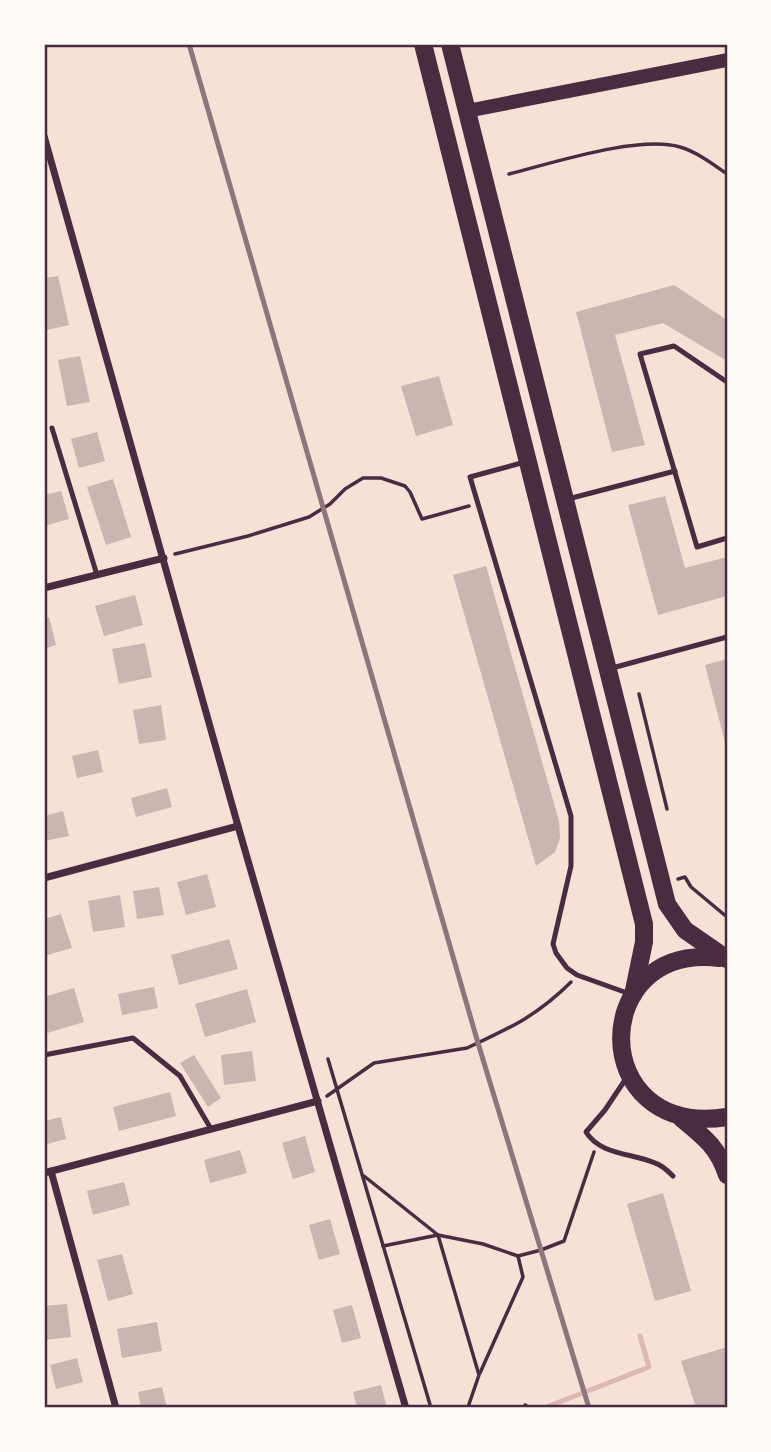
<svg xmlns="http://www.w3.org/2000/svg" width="771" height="1452" font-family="Lato,sans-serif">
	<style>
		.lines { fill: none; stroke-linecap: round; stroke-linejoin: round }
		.stream { stroke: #dcb8b0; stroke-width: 5 }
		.building { fill: #ccb4b1 }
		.path { stroke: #4a2c40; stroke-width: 3.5 }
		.service { stroke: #4a2c40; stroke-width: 5 }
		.minor { stroke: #4a2c40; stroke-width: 7 }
		.secondary { stroke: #4a2c40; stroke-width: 14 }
		.primary { stroke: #4a2c40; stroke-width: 18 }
		.rail { stroke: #8f747c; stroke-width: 5 }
		.neatline { fill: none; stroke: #4a2c40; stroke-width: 2.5 }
	</style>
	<rect width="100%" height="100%" fill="#f7e1d7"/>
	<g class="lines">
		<polyline class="stream" points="544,1408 649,1367 640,1336"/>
	</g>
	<g class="building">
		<polygon points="58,276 69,325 47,330 44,316 44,278"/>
		<polygon points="674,285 727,320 727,361 663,323 615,335 645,445 612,452 576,312"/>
		<polygon points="80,356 90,402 67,406 58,360"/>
		<polygon points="439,376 453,425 416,436 401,386"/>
		<polygon points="97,432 105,461 79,468 71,439"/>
		<polygon points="113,479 131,537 106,545 87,487"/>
		<polygon points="61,491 69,519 44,526 44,495"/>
		<polygon points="665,496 685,568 727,557 727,596 658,615 628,505"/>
		<polygon points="486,566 559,821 560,838 555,852 536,866 453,575"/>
		<polygon points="135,595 143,625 104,636 95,606"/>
		<polygon points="49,617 56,645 44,649 44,619"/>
		<polygon points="145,643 152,677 119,684 112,649"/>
		<polygon points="727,659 727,746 726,746 705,665"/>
		<polygon points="161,705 166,740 139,744 133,710"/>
		<polygon points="98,750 103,772 77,778 72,756"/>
		<polygon points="167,788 172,807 136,817 131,798"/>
		<polygon points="63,811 69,836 44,841 44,816"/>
		<polygon points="207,874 216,907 186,915 177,882"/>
		<polygon points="159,887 164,915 137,919 133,891"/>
		<polygon points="120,895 125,927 93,932 88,901"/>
		<polygon points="61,914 72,948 44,956 44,919"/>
		<polygon points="229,939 238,969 179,985 171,955"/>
		<polygon points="154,987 158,1008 122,1015 118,994"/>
		<polygon points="74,988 84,1022 44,1034 44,997"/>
		<polygon points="247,989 256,1022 205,1037 195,1004"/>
		<polygon points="252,1051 256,1081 224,1085 221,1055"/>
		<polygon points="194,1055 221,1098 208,1107 180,1063"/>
		<polygon points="170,1092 176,1116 119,1131 113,1107"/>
		<polygon points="61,1117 66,1139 44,1145 44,1121"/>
		<polygon points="305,1136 315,1172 293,1179 282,1143"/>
		<polygon points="240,1150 247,1173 210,1183 204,1160"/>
		<polygon points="124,1182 130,1205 93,1215 87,1191"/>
		<polygon points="663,1193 691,1291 655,1301 627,1204"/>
		<polygon points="330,1219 340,1254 319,1260 309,1225"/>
		<polygon points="122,1254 133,1294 108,1301 97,1260"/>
		<polygon points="67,1304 71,1337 44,1340 44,1306"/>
		<polygon points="352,1305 361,1338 342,1343 333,1310"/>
		<polygon points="157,1322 162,1351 122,1358 117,1329"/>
		<polygon points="727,1347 727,1408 696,1408 681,1361"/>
		<polygon points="77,1358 83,1382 56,1389 50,1365"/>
		<polygon points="381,1385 387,1408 357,1408 353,1392"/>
		<polygon points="162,1387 167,1408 141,1408 138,1392"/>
	</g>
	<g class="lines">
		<g class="path">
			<path d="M509 174C553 163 638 135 680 147 697 152 713 164 727 174"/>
			<polyline points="175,554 248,536 309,517 330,504 345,489 363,478 381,478 405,486 410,492 422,519 469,506"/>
			<polyline points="639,694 667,809"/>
			<polyline points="678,879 685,877 691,887 727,917"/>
			<polyline points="328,1059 431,1408"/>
			<path d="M327 1096 374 1063 467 1048C510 1028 537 1016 571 982"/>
			<polyline points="364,1176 438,1235 479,1375 468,1407 462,1408"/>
			<polyline points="383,1246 438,1235 483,1244 518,1256 541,1250 564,1241 594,1152"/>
			<polyline points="480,1373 523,1277 518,1256"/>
			<polyline points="525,1405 530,1408"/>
		</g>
		<g class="service">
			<polyline points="727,382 674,346 640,354 697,547 727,538"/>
			<polyline points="52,428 97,575"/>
			<polyline points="525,462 470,477 571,816 571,866 553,944 556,953 567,968 577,975 630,994"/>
			<polyline points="568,499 675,471"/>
			<polyline points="612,668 727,637"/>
			<polyline points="44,1055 133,1038 180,1076 211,1129"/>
			<path d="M627 1077 605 1110 586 1132C600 1155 632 1153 655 1163 662 1165 668 1171 673 1176"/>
		</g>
		<g class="minor">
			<polyline points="44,136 238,826 405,1405"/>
			<polyline points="44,588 164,558"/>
			<polyline points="44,878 238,826"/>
			<polyline points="51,1171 116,1408"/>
			<polyline points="44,1173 318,1101"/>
		</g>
		<polyline class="secondary" points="467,111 727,60"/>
		<g class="primary">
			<polyline points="423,44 644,924 644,942 633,995"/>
			<polyline points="450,44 667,904 685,930 727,959"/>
			<path d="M720 958C588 941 586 1139 727 1117"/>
			<path d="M681 1118C703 1136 718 1147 727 1175"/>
		</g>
		<polyline class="rail" points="189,44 478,1043 589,1408"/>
	</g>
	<rect width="771" height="1452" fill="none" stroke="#fffaf5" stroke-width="91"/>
	<rect x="46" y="46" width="680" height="1360" class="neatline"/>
</svg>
